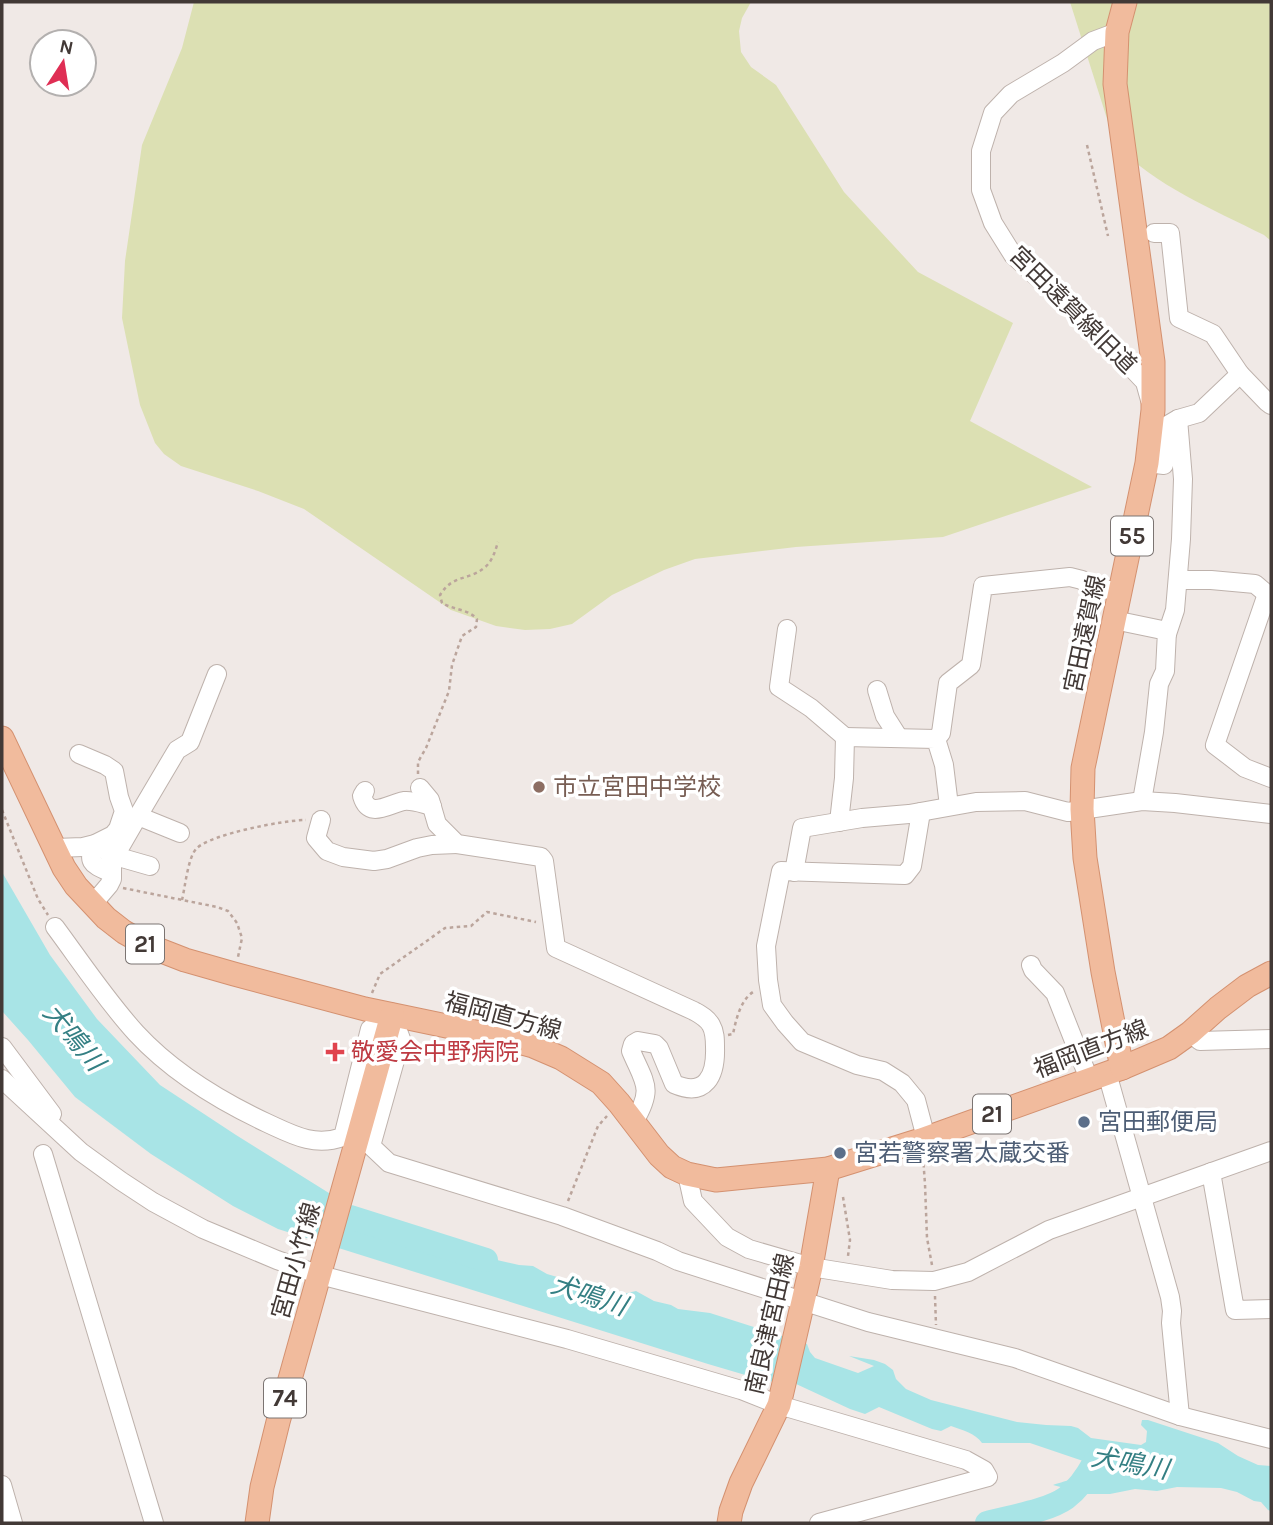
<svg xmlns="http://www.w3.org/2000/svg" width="1273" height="1525" font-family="Karla,'Noto Sans JP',sans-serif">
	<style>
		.green { fill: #dce0b3 }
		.water { fill: #a8e4e6 }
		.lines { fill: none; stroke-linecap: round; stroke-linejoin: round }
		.river { stroke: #a8e4e6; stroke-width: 24 }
		.minor-casing { stroke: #beb2ac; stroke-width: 20 }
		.major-casing { stroke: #d49170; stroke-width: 25 }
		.path { stroke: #bba59c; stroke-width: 2.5; stroke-dasharray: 3.5 3.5; stroke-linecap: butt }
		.minor { stroke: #fff; stroke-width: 18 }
		.major { stroke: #f1bb9d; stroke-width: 23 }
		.education-dot { fill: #8d6e63; stroke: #fff; stroke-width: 2.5 }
		.health-dot { fill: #e0444e; stroke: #fff; stroke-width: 2.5 }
		.service-dot { fill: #5c6f8a; stroke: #fff; stroke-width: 2.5 }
		.labels { text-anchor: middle; stroke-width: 7; stroke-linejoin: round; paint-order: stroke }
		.shield { fill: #fff; stroke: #7b7472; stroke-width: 2 }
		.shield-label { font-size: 23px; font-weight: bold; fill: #423936 }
		.street-label { font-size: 24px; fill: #423936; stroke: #fff }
		.education-label { font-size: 24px; fill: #785e54; stroke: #fff; text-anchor: start }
		.health-label { font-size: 24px; fill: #be3a42; stroke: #fff; text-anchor: start }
		.service-label { font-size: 24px; fill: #4e5e75; stroke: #fff; text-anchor: start }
		.water-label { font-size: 26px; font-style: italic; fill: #347f83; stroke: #fff }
	</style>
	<rect width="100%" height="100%" fill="#f0e9e6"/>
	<g class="green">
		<polygon points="194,2 751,2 742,18 739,31 741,52 751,67 776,85 844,192 918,272 1013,323 970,421 1092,487 943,537 796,547 695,559 664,570 612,595 572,624 550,629 525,630 496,626 451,610 304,509 258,491 181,466 164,454 155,443 140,405 122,318 125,261 142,145 182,48"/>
		<path d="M1070 2H1271V241L1264 235C1212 209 1156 186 1115 144Z"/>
	</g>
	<path class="water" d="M2 872 50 955 97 1019 160 1085 236 1135 401 1238 519 1265 533 1266 547 1274 564 1279 623 1294 636 1291 654 1301 671 1305 678 1309 710 1313 807 1344 810 1352 815 1358 858 1373 874 1366 849 1356 874 1360 885 1364 893 1370 896 1379 906 1389 931 1400 1017 1422 1046 1425 1071 1426 1078 1428 1091 1438 1141 1445 1146 1442 1147 1431 1141 1425 1142 1420H1148L1218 1443 1238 1456 1258 1465 1271 1466V1511L1268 1510 1261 1502 1254 1501 1237 1492 1221 1488 1177 1487 1157 1491 1135 1489 1110 1494H1087L1053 1485C1067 1480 1085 1478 1089 1463L1030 1443H982C975 1433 962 1430 951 1426L941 1431 932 1429 879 1407 865 1414 850 1409 794 1383 766 1381 708 1364 278 1229 233 1206 151 1154 75 1097 28 1040 2 1011Z"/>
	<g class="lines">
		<g class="river">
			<polyline points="350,1217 486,1260"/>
			<path d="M987 1523C1009 1517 1048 1511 1066 1498 1078 1489 1087 1476 1094 1463"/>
		</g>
		<defs>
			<g id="minor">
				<polyline points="1117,32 1093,41 1063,63 1011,94 993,113 981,151 981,190 993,223 1013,255 1094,328 1145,382 1150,400"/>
				<polyline points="1154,233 1170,233 1179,318 1213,334 1240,374"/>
				<polyline points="1147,463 1164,465 1166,426 1178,419 1199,413 1240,374 1267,402 1271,405"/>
				<polyline points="1178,580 1211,580 1255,584 1267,594"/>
				<polyline points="1271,595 1267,594 1215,745 1245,768 1271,778"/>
				<polyline points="1114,620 1167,631 1165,671 1159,684 1154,732 1142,801"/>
				<polyline points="787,629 779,687 811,708 845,737"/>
				<polyline points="1167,634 1175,610 1181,539 1183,479 1178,419"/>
				<polyline points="877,690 885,716 899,738"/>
				<polyline points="936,739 941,733 948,683 971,665 983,586 1070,577 1082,580 1089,586 1120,592"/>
				<path d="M420 788 430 800 437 824 457 844 541 857 544 861 556 948 694 1011C701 1015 707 1018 711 1025 715 1032 715 1039 715 1047 716 1075 706 1098 674 1084L659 1048 655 1044 638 1041 633 1044 631 1051C645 1084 654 1088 634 1122"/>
				<path d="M365 791 362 796C369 820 388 804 404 801 413 800 423 804 432 806"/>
				<polyline points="921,812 912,866 905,875 781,871 766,946 768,980 772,1005 785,1023 802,1042 857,1065 883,1071 902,1083 916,1100 926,1138"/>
				<polyline points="138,816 180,833"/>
				<polyline points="321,820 316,838 327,851 343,857 374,861 387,859 417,848 432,845 457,844"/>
				<polyline points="839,822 844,778 845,737 936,739 944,765 949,806"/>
				<path d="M95 844C85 864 95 865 111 873"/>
				<polyline points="55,848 83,847 95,844 113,835 118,829 124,811 119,797 114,771 105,765 79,754"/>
				<polyline points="106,851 115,856 150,866"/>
				<polyline points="794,872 802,828 862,818 909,814 976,802 1025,801 1068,812 1142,801 1175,803 1271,814"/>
				<polyline points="92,905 109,885 112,879 112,861 138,816 177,750 190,742 217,674"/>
				<path d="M55 927C81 962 106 1000 136 1033 172 1072 220 1101 267 1123 293 1135 314 1147 343 1137L370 1029 392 1015 401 1039 371 1146 389 1163 562 1216 657 1251 678 1261 868 1322 1015 1358 1180 1416 1271 1439"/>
				<polyline points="1031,965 1033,970 1055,993 1089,1079"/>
				<polyline points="1190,1033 1200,1041 1271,1039"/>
				<polyline points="2,1047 52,1114"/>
				<polyline points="1107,1073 1170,1297 1172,1311 1171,1323 1180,1416"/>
				<polyline points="2,1079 81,1152 121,1181 153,1202 203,1229 277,1260 320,1275 567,1339 741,1390 779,1405 966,1460 984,1470 988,1477 819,1523"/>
				<polyline points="43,1154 154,1523"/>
				<polyline points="1211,1172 1235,1310 1271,1309"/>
				<polyline points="687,1174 693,1201 727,1237 749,1249 811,1267 892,1280 934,1281 968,1272 1049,1230 1271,1151"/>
				<polyline points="2,1485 13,1523"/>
			</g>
			<g id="major">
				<polyline points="2,738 64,868 76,886 106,918 124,932 149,946 185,960 234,974 365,1009 504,1038 533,1046 561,1058 601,1083 619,1103 659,1155 672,1167 687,1174 716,1180 828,1169 921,1140 1122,1068 1169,1048 1190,1033 1218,1008 1247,986 1271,973"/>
				<polyline points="1122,1068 1103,972 1085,858 1082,809 1083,768 1147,463 1153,410 1153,362 1115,84 1117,32 1125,2"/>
				<polyline points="257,1523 262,1487 278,1422 392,1015"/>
				<polyline points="729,1523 731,1511 741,1483 779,1405 811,1267 828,1169"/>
			</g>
		</defs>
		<use href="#minor" class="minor-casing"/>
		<use href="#major" class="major-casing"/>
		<g class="path">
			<polyline points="1087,145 1108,236"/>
			<path d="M418 774V762L426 748 449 691 452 665 462 636 476 627 477 619C468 609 454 610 442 603L440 595C453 574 468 581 484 568 492 562 495 552 498 542"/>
			<polyline points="2,810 38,899 48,915"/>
			<polyline points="123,888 217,907 228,911 237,923 242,938 238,957"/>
			<path d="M182 900C185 888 188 856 197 848 212 834 284 820 306 820"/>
			<polyline points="372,993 380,974 445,928 471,926 487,912 536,922"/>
			<path d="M728 1035 733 1034C736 1020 740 1001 753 992"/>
			<polyline points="923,1157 925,1184 927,1238 932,1265"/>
			<polyline points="843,1197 850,1240 848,1256"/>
			<polyline points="568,1201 598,1126 607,1116"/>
			<polyline points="935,1296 936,1325"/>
		</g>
		<use href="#minor" class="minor"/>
		<use href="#major" class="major"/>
	</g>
	<circle class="education-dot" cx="539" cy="787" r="7"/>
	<path class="health-dot" d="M331.5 1041.5h7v7h7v7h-7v7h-7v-7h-7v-7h7z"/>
	<g class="service-dot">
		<circle cx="1084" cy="1122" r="7"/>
		<circle cx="840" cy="1153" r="7"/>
	</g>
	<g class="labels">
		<g class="shield">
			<rect x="1111" y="516.5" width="42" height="39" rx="5"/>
			<rect x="126" y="924.5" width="38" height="39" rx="5"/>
			<rect x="973" y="1094.5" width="38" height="39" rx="5"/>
			<rect x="264" y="1378.5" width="42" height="39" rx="5"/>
		</g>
		<g class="shield-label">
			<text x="1132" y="544">55</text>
			<text x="145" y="952">21</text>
			<text x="992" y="1122">21</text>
			<text x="285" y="1406">74</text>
		</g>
		<g class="street-label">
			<text transform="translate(1073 310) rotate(45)" y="8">宮田遠賀線旧道</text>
			<text transform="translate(1085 634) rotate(-78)" y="8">宮田遠賀線</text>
			<text transform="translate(503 1016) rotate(15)" y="8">福岡直方線</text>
			<text transform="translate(1091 1049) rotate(-21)" y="8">福岡直方線</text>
			<text transform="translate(296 1261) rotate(-74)" y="8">宮田小竹線</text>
			<text transform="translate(770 1324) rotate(-77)" y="8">南良津宮田線</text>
		</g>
		<g class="education-label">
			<text x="553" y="795">市立宮田中学校</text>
		</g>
		<g class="health-label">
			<text x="351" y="1060">敬愛会中野病院</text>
		</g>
		<g class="service-label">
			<text x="1098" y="1130">宮田郵便局</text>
			<text x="854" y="1161">宮若警察署太蔵交番</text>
		</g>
		<g class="water-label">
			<text transform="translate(74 1037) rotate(50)" y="9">犬鳴川</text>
			<text transform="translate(589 1295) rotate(18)" y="9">犬鳴川</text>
			<text transform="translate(1130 1463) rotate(10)" y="9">犬鳴川</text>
		</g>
	</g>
	<rect width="1273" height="1525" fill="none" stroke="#423936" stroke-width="7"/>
	<g transform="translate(63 63) rotate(12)"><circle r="33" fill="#ffffff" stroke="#b3b0af" stroke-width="2"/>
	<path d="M0-5L12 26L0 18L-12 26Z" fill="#df2e54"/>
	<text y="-10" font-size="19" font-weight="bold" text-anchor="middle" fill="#423936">N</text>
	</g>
</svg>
